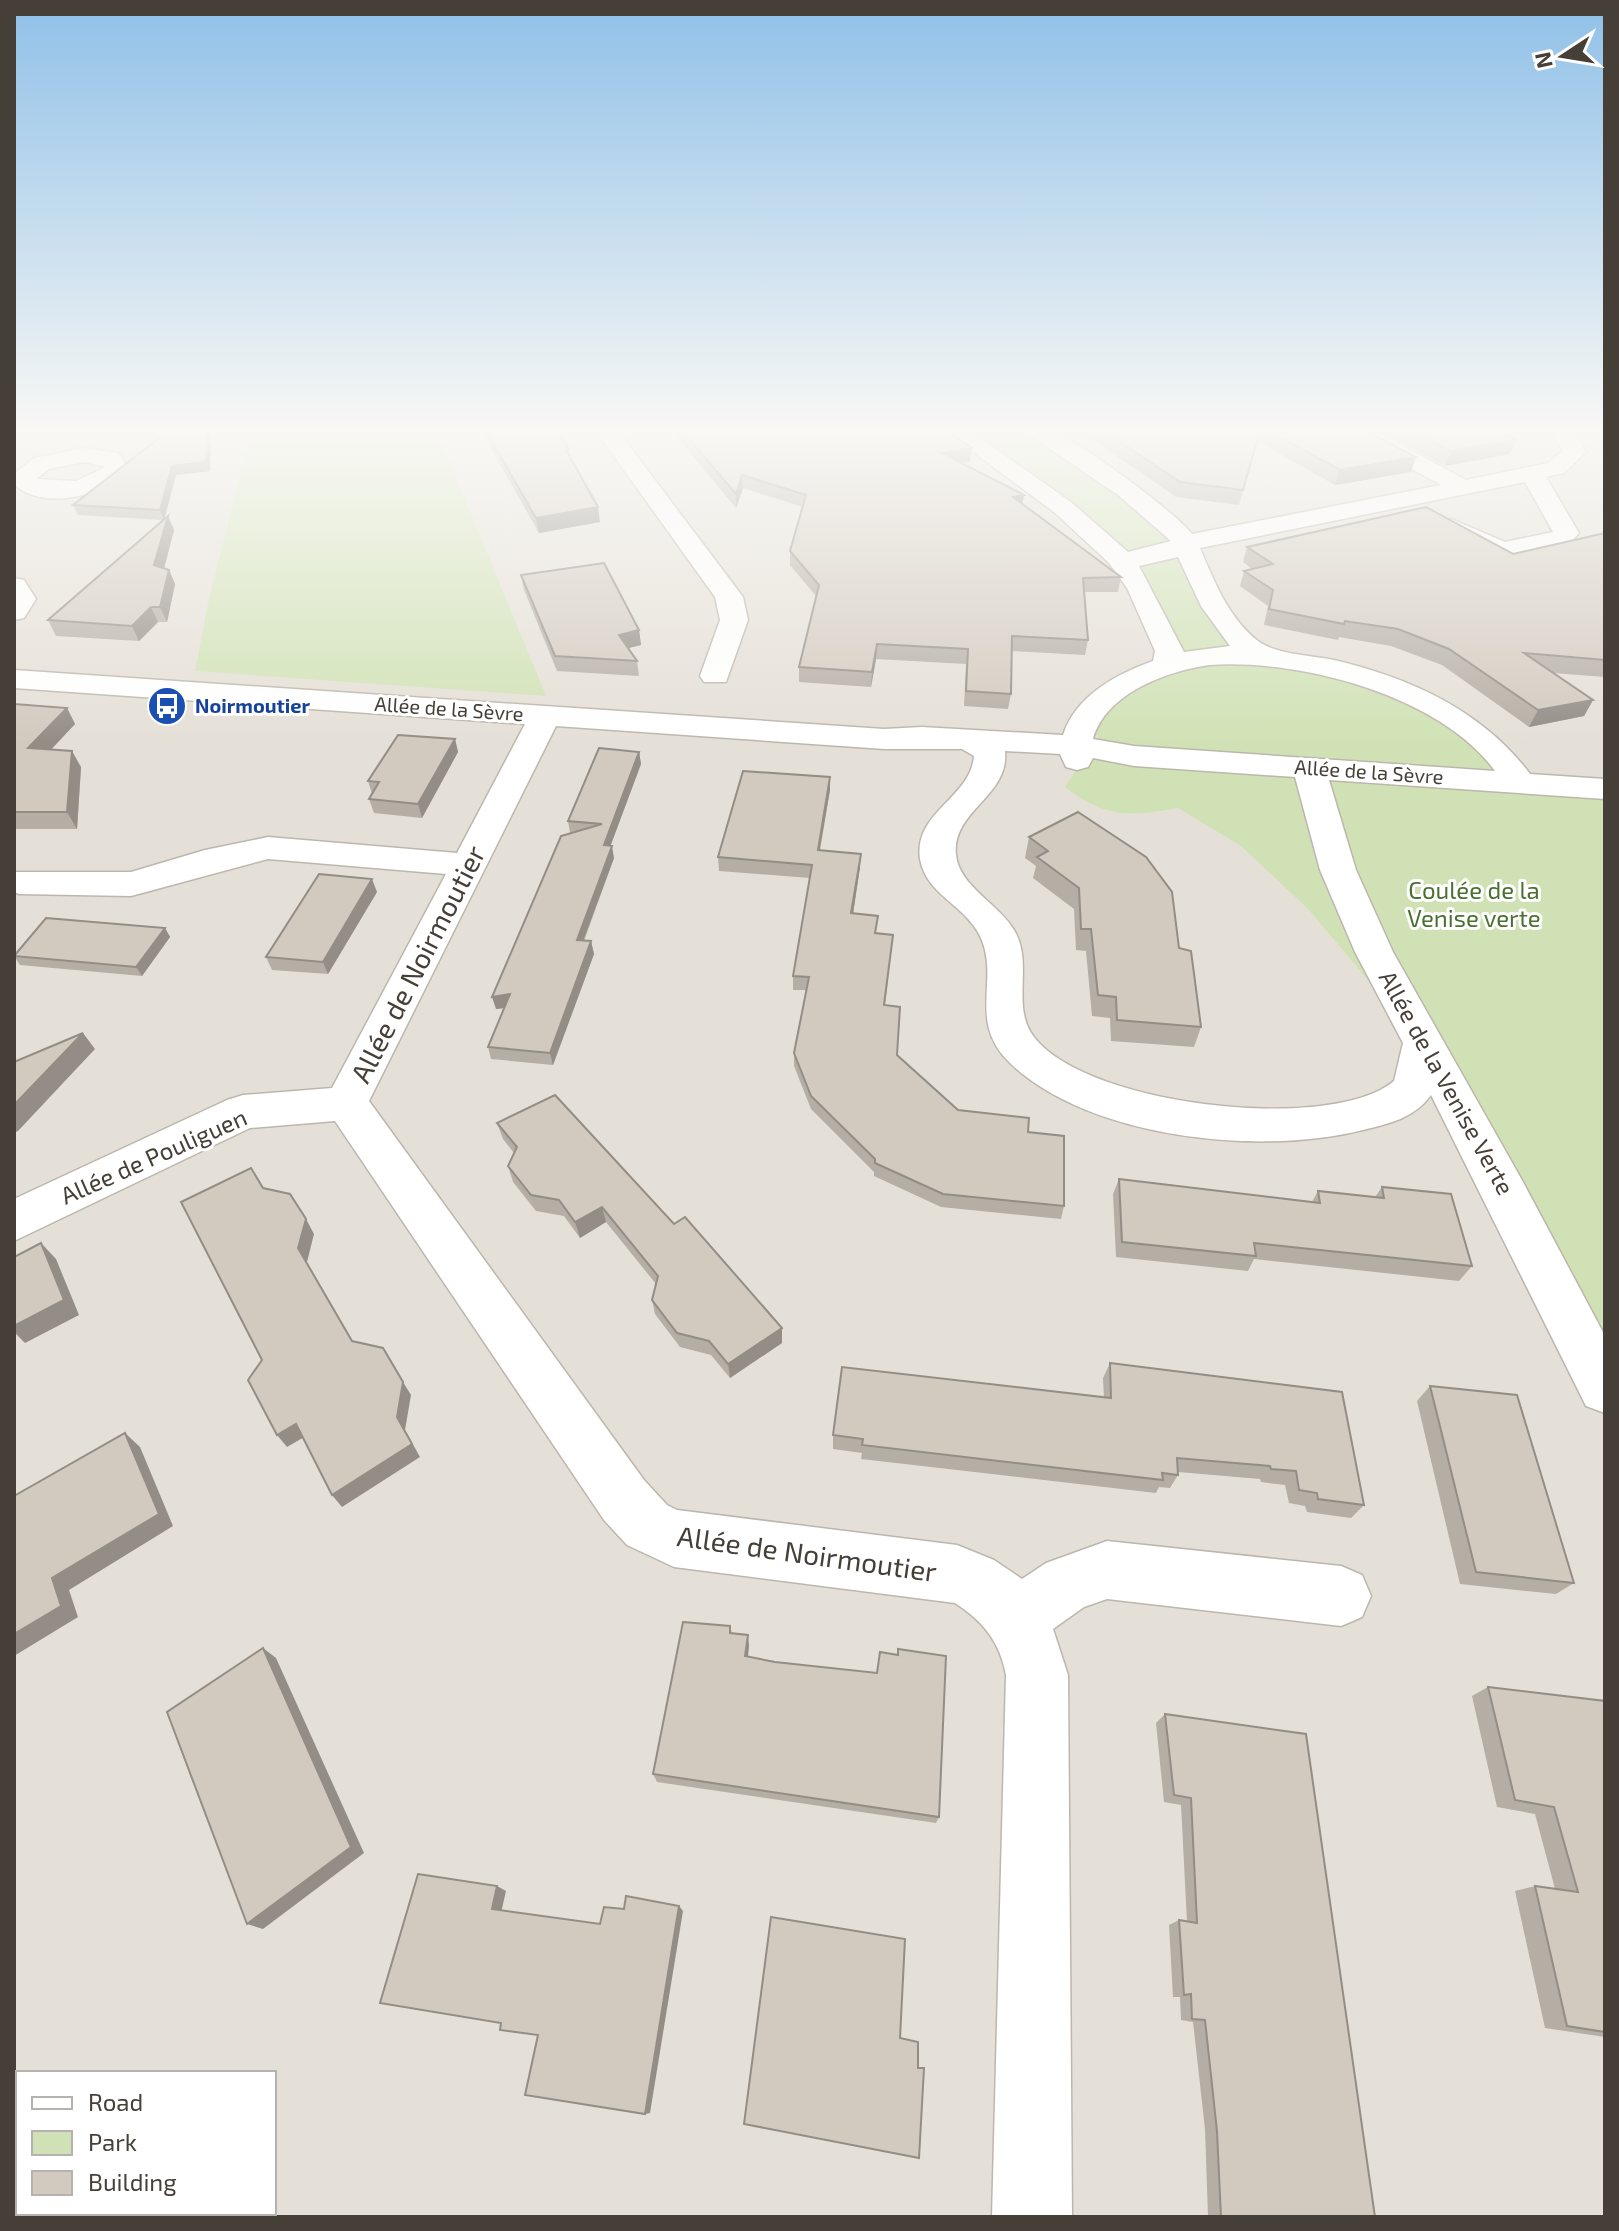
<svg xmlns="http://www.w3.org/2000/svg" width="1619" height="2231" font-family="'Exo 2',sans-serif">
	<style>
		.residential { fill: #e5e0d7; fill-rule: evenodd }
		.green { fill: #d0e2b5 }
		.parking { fill: #e1dfdc }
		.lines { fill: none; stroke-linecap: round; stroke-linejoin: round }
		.minor-casing { stroke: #bdb6ac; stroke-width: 3 }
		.minor { fill: #fff; fill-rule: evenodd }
		.wall { fill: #b5aea4 }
		.shaded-wall { fill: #938d86 }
		.building { fill: #d2cabf; stroke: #938d86; stroke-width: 2 }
		.labels { text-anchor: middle; stroke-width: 6; stroke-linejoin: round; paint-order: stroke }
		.far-transit-label { font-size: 20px; font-weight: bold; fill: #164399; stroke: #fff; text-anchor: start }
		.far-street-label { font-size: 20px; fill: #453f38; stroke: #fff }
		.park-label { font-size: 24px; fill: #4c7031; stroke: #fff }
		.street-label { font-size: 24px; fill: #453f38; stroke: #fff }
		.near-street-label { font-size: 28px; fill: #453f38; stroke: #fff }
	</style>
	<rect width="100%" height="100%" fill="#f2efe8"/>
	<path class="residential" d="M14 431H1605V2217H14ZM18 2073H274V2213H18Z"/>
	<g class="green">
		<polygon points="251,431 437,431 546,696 195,671 209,599"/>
		<path d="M956 431H1035L1175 530 1234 636 1406 693 1521 783 1605 789V1389L1423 1045 1308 909 1241 846 1178 808C1129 817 1105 818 1065 787L1098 737 1096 728C1113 700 1138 685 1169 673L1135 579 1041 489Z"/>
	</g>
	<polygon class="parking" points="1551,431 1605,431 1605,455 1561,444"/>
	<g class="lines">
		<defs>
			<g id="minor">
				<polygon points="596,431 618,431 743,597 748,620 726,682 704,682 700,676 720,620 715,597"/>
				<path d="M945 431H970L1071 502 1128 552 1171 541 1118 495 1024 431C1032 431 1043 429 1050 431 1076 438 1175 512 1192 534L1441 485 1352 436 1349 431H1375L1466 480 1548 463 1563 451 1553 431H1575L1586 452 1564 473 1546 477 1579 533 1570 543 1502 558 1442 531 1439 526 1451 519 1505 542 1553 532 1525 482 1200 548C1214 581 1229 619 1258 641 1277 655 1310 655 1334 660 1410 678 1482 710 1530 774L1605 779V799L1329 780 1356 870 1393 952 1523 1182 1605 1336V1413L1586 1406 1431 1095C1415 1118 1388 1124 1363 1130 1261 1156 1091 1139 1011 1064 965 1021 1002 978 979 934 964 905 926 894 920 859 913 812 971 798 974 756L962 749H884L556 726 369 1101 644 1480 667 1505 677 1510 957 1545 994 1560 1022 1579 1046 1563 1107 1541 1341 1566 1362 1575 1371 1596 1362 1617 1341 1626 1107 1599 1084 1607 1053 1629 1068 1675 1072 2217H992L1006 1675C1000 1642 983 1621 955 1603L674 1567 627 1545 604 1520 335 1121 250 1128 14 1241V1199L227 1100 243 1095 332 1088 446 874 268 859 131 896 19 894 14 892V872H131L205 850 268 837 457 853 525 724 14 688V670L884 729 922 727 1063 735C1076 695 1117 674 1153 661L1155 651 1127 588 1109 563 1054 512ZM1178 557 1201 606 1230 646 1184 652 1139 566ZM1210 665C1299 659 1440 695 1495 771L1134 746 1093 739C1106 693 1167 671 1210 665ZM1005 751 1060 754 1066 767 1077 770 1088 767 1093 758 1134 766 1295 777 1320 870 1355 952 1403 1043 1394 1081C1331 1135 1073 1105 1030 1031 1013 1001 1033 961 1014 930 999 904 959 886 956 855 951 811 1010 796 1005 751Z"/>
				<path d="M85 448 118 453 129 468C108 497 40 511 14 484V474L34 458ZM85 462 105 467 76 481 36 479 49 469Z"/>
				<polygon points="14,578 24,580 36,599 24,618 14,620"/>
			</g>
		</defs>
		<use href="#minor" class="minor-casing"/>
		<use href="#minor" class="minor"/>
	</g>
	<g class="wall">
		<polygon points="168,431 211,431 210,471 176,475 164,520 168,516 174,530 164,568 169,570 175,584 167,622 158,622 139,641 56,636 48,620 163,520 78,515 73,505"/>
		<polygon points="481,431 557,431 569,449 570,457 600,522 539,533"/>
		<polygon points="672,431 948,431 970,461 961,463 1023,504 1121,577 1118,592 1084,592 1088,640 1085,655 1012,651 1011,694 1008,709 964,706 966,664 876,659 871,687 799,682 799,667 816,596 790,565 790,551 803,507 743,488 736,508"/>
		<polygon points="1080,431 1367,431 1411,472 1335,485 1257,441 1239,505 1176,497"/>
		<polygon points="1381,431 1498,431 1516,440 1510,454 1445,466"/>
		<polygon points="1605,533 1605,677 1553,673 1593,700 1584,716 1529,727 1442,665 1391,646 1339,637 1338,640 1264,625 1268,606 1240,586 1244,571 1252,569 1243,562 1247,547 1513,554"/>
		<polygon points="521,575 639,630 641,645 628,648 637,661 639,676 557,671 524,590"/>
		<polygon points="14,704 67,708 75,724 51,750 81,767 77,829 14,829"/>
		<polygon points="455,739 458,752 422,818 374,813 369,799 372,794 368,781"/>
		<polygon points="639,752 641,764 610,846 614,858 584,941 591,941 594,954 553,1065 491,1059 488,1047 504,1008 496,1009 570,833 568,821"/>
		<polygon points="830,777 830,790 820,851 860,867 853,914 876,933 893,935 885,1006 897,1055 958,1110 1028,1132 1064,1206 1061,1219 941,1207 874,1176 874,1172 811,1109 794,1066 794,1053 806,990 793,990 793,976 810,878 719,871 718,857"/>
		<polygon points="1029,837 1179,948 1201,1027 1194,1047 1111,1041 1110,1018 1092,1016 1086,951 1076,950 1074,909 1033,878 1036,866 1025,858"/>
		<polygon points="377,892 328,974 272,970 266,957"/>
		<polygon points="165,928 170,937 142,976 20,965 14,956"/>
		<polygon points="497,1123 782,1343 730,1378 711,1355 680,1347 655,1314 652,1300 656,1284 606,1222 580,1238 564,1216 536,1211 513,1182 508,1166 514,1153 503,1139"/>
		<polygon points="1119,1179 1312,1202 1318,1191 1375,1197 1382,1187 1472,1266 1459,1281 1254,1259 1248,1271 1116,1257 1113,1194"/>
		<polygon points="1110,1363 1364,1505 1351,1518 1307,1512 1305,1506 1289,1503 1285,1485 1261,1482 1260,1479 1178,1472 1178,1475 1170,1488 1159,1487 1156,1493 861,1459 862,1453 833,1449 833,1435 1104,1398 1103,1378"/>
		<polygon points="1430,1386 1574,1583 1556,1594 1460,1584 1417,1401"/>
		<polygon points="730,1626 732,1633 749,1645 748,1657 775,1662 877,1673 897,1655 898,1649 939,1817 936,1823 657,1782 653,1774"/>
		<polygon points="1488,1687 1605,1701 1605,2037 1545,2028 1515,1891 1535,1886 1555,1889 1535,1814 1497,1807 1472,1696"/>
		<polygon points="1165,1714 1375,2217 1208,2217 1205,2129 1193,2022 1181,2020 1180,1997 1173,1997 1169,1925 1179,1920 1187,1922 1181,1805 1164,1802 1156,1723"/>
	</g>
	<g class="shaded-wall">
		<polygon points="207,431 211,431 210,471 176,475 164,520 160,510 172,466"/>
		<polygon points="1516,440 1510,454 1445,466 1451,451"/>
		<polygon points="972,448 970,461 941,466 942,453"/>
		<polygon points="1416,457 1411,472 1335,485 1340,470"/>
		<polygon points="742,475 743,488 736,508 736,494"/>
		<polygon points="1024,495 1022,508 1013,497"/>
		<polygon points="598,507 600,522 539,533 536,518"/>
		<polygon points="168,516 174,530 161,580 154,565"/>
		<polygon points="169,570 175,584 167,622 160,607"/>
		<polygon points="151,607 158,622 139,641 132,626"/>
		<polygon points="639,630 641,645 621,650 619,635"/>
		<polygon points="877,644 876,659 871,687 872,672"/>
		<polygon points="1593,700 1584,716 1529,727 1538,710"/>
		<polygon points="67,708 75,724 37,764 28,748"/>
		<polygon points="455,739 458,752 422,818 418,804"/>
		<polygon points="72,751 81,767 77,829 67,812"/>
		<polygon points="639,752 641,764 606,858 604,845"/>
		<polygon points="830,777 830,790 817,864 818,850"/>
		<polygon points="612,846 614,858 579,952 577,940"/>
		<polygon points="861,854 860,867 851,927 851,913"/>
		<polygon points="372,879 377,892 328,974 323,962"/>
		<polygon points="165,928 170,937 142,976 136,967"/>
		<polygon points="591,941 594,954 553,1065 550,1053"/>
		<polygon points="510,994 514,1007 496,1009 492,997"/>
		<polygon points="83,1033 95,1049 18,1131 14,1133 14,1105"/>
		<polygon points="602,1207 606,1222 580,1238 575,1222"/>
		<polygon points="306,1219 314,1234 307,1262 298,1248"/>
		<polygon points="41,1243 56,1259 79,1315 25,1343 14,1332 14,1322"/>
		<polygon points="782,1328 782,1343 730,1378 728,1364"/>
		<polygon points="403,1382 411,1395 405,1430 420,1457 342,1507 332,1495 397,1417"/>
		<polygon points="296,1424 306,1436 287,1447 277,1435"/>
		<polygon points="125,1433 140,1447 173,1526 69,1590 78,1617 14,1656 14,1634 52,1578"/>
		<polygon points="748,1635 749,1645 747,1666 745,1656"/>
		<polygon points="263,1648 276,1658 364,1853 263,1929 247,1924"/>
		<polygon points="497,1886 506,1891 501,1913 492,1909"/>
		<polygon points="679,1906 683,1911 650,2113 645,2114"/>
		<polygon points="14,2167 18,2182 18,2201 14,2202"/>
		<polygon points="61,2213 91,2213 92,2217 62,2217"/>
	</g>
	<g class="building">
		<polygon points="168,431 207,431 206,462 172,466 160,510 73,505"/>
		<polygon points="486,431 557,431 569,449 566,450 598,507 536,518"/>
		<polygon points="682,431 948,431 972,448 942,453 1024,495 1013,497 1121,577 1083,578 1088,640 1012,636 1011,694 966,691 968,649 877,644 872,672 799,667 819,585 790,551 806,495 742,475 736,494"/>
		<polygon points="1104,431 1260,431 1243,490 1180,482"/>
		<polygon points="1269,431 1367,431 1416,457 1340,470"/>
		<polygon points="1413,431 1498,431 1516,440 1451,451"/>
		<polygon points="1426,507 1513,554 1605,533 1605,660 1524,653 1593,700 1538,710 1449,649 1398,629 1345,621 1344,624 1269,609 1273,590 1244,571 1273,564 1247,547"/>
		<polygon points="168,516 154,565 169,570 160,607 151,607 132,626 48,620"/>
		<polygon points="604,563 639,630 619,635 637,661 555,656 521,575"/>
		<polygon points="14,704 67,708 28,748 72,751 67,812 14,812"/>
		<polygon points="398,735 455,739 418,804 369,799 379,782 368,781"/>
		<polygon points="599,748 639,752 604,845 612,846 577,940 591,941 550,1053 488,1047 510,994 492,997 561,836 602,824 568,821"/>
		<polygon points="743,771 830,777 818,850 861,854 851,913 878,916 875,933 893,935 884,1005 900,1007 897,1055 958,1110 1029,1118 1028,1132 1064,1136 1064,1206 943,1194 875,1163 875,1159 811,1096 794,1053 809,977 793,976 812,865 718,857"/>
		<polygon points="1078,812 1146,857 1172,892 1179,948 1191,951 1201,1027 1117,1020 1116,997 1098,995 1091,929 1081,929 1079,888 1037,857 1048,851 1029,837"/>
		<polygon points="319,874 372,879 323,962 266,957"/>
		<polygon points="46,918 165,928 136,967 14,956"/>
		<polygon points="83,1033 14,1105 14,1062"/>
		<polygon points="555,1095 674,1224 685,1217 782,1328 728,1364 709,1341 677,1333 652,1300 658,1276 602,1207 575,1222 559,1200 531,1195 508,1166 517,1147 497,1123"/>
		<polygon points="251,1168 263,1188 290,1194 306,1219 298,1248 352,1341 383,1348 403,1382 397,1417 412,1444 332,1495 296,1424 277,1435 248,1380 262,1360 181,1202"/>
		<polygon points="1119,1179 1320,1203 1318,1191 1384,1198 1382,1187 1451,1194 1472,1266 1254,1243 1256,1256 1122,1242"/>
		<polygon points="41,1243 64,1300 14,1326 14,1257"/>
		<polygon points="1110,1363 1342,1392 1364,1505 1318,1499 1317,1493 1299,1490 1296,1471 1271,1469 1270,1466 1177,1458 1178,1475 1162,1473 1163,1480 862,1445 863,1439 833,1435 842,1367 1111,1398"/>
		<polygon points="1430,1386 1517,1395 1574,1583 1476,1572"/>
		<polygon points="125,1433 159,1514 52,1578 61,1606 14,1634 14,1496"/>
		<polygon points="683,1622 730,1626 730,1633 748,1635 745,1656 775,1662 877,1673 880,1652 898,1655 898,1649 946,1656 939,1817 653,1774"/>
		<polygon points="263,1648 351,1847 247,1924 167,1712"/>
		<polygon points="1488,1687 1605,1701 1605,2032 1567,2026 1535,1886 1578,1892 1554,1807 1515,1800"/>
		<polygon points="1165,1714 1306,1734 1375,2217 1221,2217 1217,2131 1205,2020 1192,2019 1191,1994 1184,1995 1179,1920 1197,1923 1191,1798 1174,1795"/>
		<polygon points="418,1874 497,1886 492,1909 600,1924 604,1907 624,1909 626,1896 679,1906 645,2114 525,2095 538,2035 500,2030 501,2023 380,2003"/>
		<polygon points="771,1917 905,1939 900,2038 918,2042 918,2068 924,2068 919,2158 744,2124"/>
		<polygon points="18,2184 18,2213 61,2213 62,2217 14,2217 14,2187"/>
	</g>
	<linearGradient id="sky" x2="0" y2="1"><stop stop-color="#8fc0e8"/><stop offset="0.58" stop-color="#f9f8f5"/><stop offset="1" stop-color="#f9f8f5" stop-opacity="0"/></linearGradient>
	<rect width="1619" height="743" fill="url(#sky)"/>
	<defs>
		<symbol id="bus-disc" viewBox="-11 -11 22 22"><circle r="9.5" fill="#1a4fb4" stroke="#fff"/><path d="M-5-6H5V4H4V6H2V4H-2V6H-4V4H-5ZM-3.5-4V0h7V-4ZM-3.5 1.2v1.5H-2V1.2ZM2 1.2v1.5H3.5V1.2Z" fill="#fff"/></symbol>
	</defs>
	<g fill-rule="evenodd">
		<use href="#bus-disc" x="145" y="684" width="44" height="44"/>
	</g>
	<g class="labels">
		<g class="far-transit-label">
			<text x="195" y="713">Noirmoutier</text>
		</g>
		<g class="far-street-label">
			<text transform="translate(449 709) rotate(4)" y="7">Allée de la Sèvre</text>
			<text transform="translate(1369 772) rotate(4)" y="7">Allée de la Sèvre</text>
		</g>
		<g class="park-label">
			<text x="1474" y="899">Coulée de la<tspan x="1474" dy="28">Venise verte</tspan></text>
		</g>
		<g class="street-label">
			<text transform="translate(1446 1083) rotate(61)" y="8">Allée de la Venise Verte</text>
			<text transform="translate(154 1157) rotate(-24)" y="8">Allée de Pouliguen</text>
		</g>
		<g class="near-street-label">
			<text transform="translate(418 964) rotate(-63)" y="10">Allée de Noirmoutier</text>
			<text transform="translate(807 1554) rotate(8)" y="10">Allée de Noirmoutier</text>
		</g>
	</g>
	<rect width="1619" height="2231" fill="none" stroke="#453f38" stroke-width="32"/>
	<rect x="16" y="2071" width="260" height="144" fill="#ffffff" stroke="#b5b2af" stroke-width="2"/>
	<rect x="32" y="2097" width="40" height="12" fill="#ffffff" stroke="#b5b2af" stroke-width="2"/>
	<text x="88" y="2111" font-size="24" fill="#453f38">Road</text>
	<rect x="32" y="2131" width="40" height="24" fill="#d0e2b5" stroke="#b5b2af" stroke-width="2"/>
	<text x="88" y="2151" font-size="24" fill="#453f38">Park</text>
	<rect x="32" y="2171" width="40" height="24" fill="#d2cabf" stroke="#b5b2af" stroke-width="2"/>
	<text x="88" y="2191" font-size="24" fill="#453f38">Building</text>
	<g transform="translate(1563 56) rotate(258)" stroke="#ffffff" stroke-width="6" paint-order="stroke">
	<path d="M0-6L14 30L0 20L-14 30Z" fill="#453f38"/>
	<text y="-12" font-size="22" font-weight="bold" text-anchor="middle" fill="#453f38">N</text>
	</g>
</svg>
